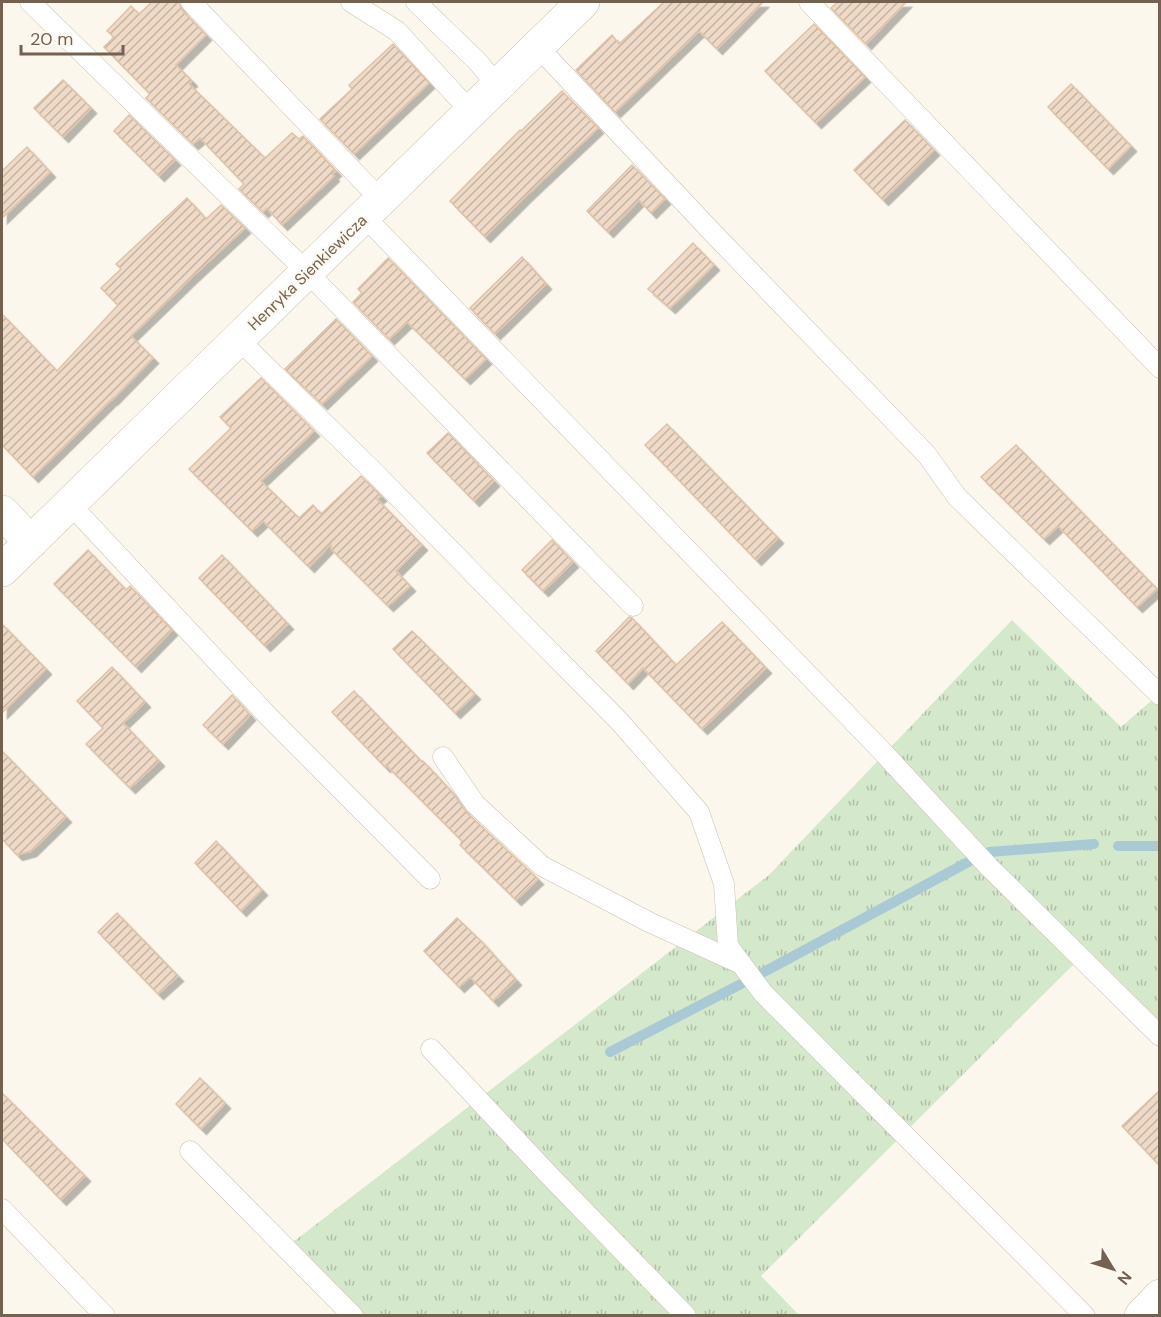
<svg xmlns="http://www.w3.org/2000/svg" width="1161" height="1317" font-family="'DM Sans',sans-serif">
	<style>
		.grass { fill: url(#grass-tufts) }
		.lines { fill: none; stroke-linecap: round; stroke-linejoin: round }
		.stream { stroke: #a9c9d4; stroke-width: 10 }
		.building { fill: url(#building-hatch); stroke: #dfc2a8; stroke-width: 1.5; filter: url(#shadow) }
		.lane-casing { stroke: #cdc0b2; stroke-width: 21 }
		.street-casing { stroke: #cdc0b2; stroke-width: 34 }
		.secondary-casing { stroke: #cfc1b0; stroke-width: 34 }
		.lane { stroke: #fff; stroke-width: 20 }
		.street { stroke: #fff; stroke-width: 33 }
		.secondary { stroke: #fff; stroke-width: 33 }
		.labels { text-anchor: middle; stroke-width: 5; stroke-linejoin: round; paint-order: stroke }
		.street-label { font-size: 16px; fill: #756150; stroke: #fefaf2 }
	</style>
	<defs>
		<pattern id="grass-tufts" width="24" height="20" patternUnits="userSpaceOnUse" patternTransform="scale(1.5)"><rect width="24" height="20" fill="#d4e8cb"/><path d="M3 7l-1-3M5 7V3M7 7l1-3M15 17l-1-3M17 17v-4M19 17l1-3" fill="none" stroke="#b1bfa7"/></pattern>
		<pattern id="building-hatch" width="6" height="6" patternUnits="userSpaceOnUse" patternTransform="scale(1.5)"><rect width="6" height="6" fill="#eedac6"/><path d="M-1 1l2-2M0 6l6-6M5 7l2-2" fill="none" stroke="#c5b4a3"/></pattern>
		<filter id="shadow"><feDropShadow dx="5.5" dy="5.5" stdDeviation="0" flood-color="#0004"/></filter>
	</defs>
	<rect width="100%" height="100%" fill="#fbf7ec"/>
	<polygon class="grass" points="1012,620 1121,727 1159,694 1159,1044 1075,963 761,1276 799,1315 352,1315 288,1246 769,875"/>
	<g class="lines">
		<g class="stream">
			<polyline points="1118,846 1160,846"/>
			<polyline points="989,852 1094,844"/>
			<polyline points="762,973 970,861"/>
			<polyline points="610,1052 741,984"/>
		</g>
	</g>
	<g class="building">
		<polygon points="152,2 179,2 182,10 206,35 176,65 192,81 189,84 265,158 292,133 299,139 303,136 336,171 332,174 334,176 282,225 267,208 263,212 239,189 244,184 200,138 193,144 146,98 150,94 104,47 114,37 107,31 131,6 139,14"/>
		<polygon points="664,2 763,2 717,49 699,31 615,112 576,70 612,35 619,44"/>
		<polygon points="838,2 906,2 866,44 831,8"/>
		<polygon points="814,24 865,77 816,123 765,71"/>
		<polygon points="393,44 429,83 354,154 320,119 352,89 349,85"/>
		<polygon points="63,80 91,108 63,137 34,108"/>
		<polygon points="1071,84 1131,146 1108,169 1048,107"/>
		<polygon points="562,91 598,128 526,196 485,237 450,201 520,130 521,131"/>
		<polygon points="129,115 175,160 159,176 114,131"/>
		<polygon points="905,120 934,150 883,200 854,170"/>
		<polygon points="27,147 50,172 2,218 2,171"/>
		<polygon points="632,165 665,199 651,213 639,200 608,232 587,211"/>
		<polygon points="187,198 206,219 221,205 245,228 194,275 131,336 153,358 113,399 113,398 33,477 2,445 2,314 57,371 118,305 101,288 121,269 116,264"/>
		<polygon points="693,243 714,265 670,308 648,289"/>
		<polygon points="522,257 546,284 495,334 470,308"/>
		<polygon points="388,258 486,359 465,379 407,322 389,339 353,302 362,293 358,289"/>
		<polygon points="336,319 372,356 322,404 285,369"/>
		<polygon points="261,378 314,431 261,481 299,518 313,505 321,514 361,476 381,496 377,499 422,545 396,571 410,586 388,606 331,549 331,544 309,567 263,521 252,531 189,469 231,428 220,417"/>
		<polygon points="667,424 778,538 756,560 645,445"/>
		<polygon points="448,433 494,481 474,501 427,453"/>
		<polygon points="1016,445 1157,589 1137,607 1058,526 1044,539 981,477"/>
		<polygon points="552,540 573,562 543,591 522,570"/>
		<polygon points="88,550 126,590 130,586 172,630 136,667 54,584"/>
		<polygon points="222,555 288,624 265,646 199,578"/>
		<polygon points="629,617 632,618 676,665 722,622 766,668 702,729 643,668 628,684 596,651"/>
		<polygon points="2,624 46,669 2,713"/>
		<polygon points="412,631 475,694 455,713 393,649"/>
		<polygon points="112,667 145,702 123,723 159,761 130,788 86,744 103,728 77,701"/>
		<polygon points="354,691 422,762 423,761 451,791 467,813 538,879 516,900 460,845 462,841 386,765 385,767 332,712"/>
		<polygon points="232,695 250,715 223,744 203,725"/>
		<polygon points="2,751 66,817 31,851 17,855 2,839"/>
		<polygon points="216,841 262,890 241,911 195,863"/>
		<polygon points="117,913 178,976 158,994 98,932"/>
		<polygon points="457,918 482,942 516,980 493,1001 470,977 459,987 424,951"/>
		<polygon points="200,1078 225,1103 201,1129 176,1104"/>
		<polygon points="1160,1090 1160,1166 1122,1126"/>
		<polygon points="2,1093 85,1176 61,1200 2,1139"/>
	</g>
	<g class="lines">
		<defs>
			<g id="lane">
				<polyline points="30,2 307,272 633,606"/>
				<polyline points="191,2 381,200"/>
				<polyline points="351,2 397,31 471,112"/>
				<polyline points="416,2 477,61 498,86"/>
				<polyline points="809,2 1160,368"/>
				<polyline points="538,47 712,232 927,455 957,497 1160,695"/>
				<polyline points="364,216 880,749 989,867 1160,1036"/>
				<polyline points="238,339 372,470 514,615 619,721 699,812 724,884 728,946 763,993 1085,1316"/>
				<polyline points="70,504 268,716 430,879"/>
				<polyline points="443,757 475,804 542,866 649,922 739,963"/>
				<polyline points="431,1049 548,1174 686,1316"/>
				<polyline points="190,1151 353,1316"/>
				<polyline points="2,1209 105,1316"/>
			</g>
			<g id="street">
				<polyline points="2,512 31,542"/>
				<polyline points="1141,1316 1160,1296"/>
			</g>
			<polyline id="secondary" points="2,570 583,2"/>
		</defs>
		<use href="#lane" class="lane-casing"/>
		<use href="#street" class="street-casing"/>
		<use href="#secondary" class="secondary-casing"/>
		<use href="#lane" class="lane"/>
		<use href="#street" class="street"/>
		<use href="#secondary" class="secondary"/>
	</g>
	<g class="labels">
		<g class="street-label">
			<text transform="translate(307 272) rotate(-44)" y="6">Henryka Sienkiewicza</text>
		</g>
	</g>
	<rect width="1161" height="1317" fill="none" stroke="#756150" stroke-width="6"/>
	<g transform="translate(1113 1269) rotate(128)" stroke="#fefaf2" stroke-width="4.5" paint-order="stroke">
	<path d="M0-4.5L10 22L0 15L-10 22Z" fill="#756150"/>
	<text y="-9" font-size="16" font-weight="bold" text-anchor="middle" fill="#756150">N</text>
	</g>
	<path d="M21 45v9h102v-9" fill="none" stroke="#756150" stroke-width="3"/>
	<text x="30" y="45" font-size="18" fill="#756150" stroke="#fefaf2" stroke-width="4.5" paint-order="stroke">20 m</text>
</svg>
